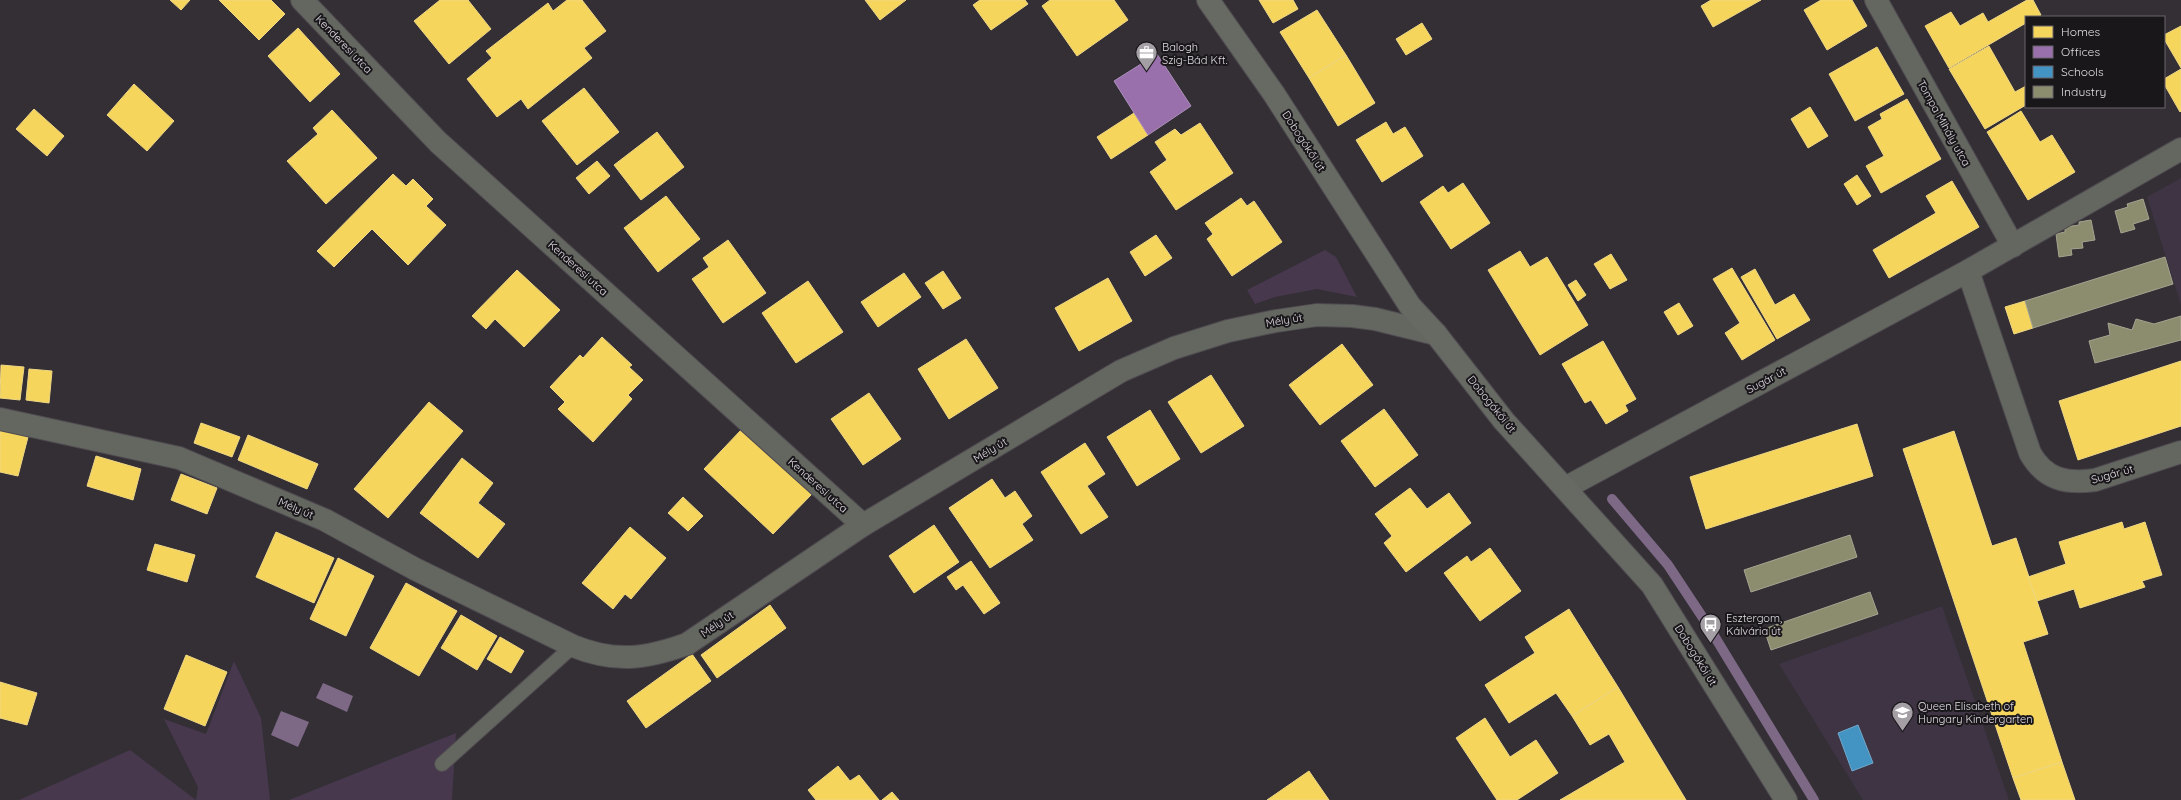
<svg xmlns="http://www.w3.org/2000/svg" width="2181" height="800" font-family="Quicksand,sans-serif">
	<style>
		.built { fill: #3e3443 }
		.green { fill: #47384e }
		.water { fill: #7d6986 }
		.homes { fill: #f6d55c; stroke: #efd784 }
		.offices { fill: #9970ab; stroke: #ae90bc }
		.schools { fill: #4393c3; stroke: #72a9cc }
		.industry { fill: #8c8c6e; stroke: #a5a491 }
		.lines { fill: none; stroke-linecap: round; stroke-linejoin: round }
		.stream { stroke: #7d6986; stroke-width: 10 }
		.service-casing { stroke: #4f4b50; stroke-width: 16 }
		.minor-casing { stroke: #4f4b50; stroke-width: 24 }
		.secondary-casing { stroke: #4f4b50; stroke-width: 24 }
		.service { stroke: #646660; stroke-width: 14 }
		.minor { stroke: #646660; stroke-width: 22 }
		.secondary { stroke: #666a63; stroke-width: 22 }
		.labels { text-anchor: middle; stroke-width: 4; stroke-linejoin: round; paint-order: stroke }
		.street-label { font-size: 11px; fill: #e0dbe2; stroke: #1a171b }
		.poi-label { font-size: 11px; fill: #e0dbe2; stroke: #1a171b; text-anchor: start }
	</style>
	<rect width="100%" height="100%" fill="#332f35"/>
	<g class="built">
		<polygon points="2181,178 2181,305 2147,197"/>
		<polygon points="1942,606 2009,800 1863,800 1779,664"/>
	</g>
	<g class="green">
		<polygon points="1325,250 1336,257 1357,297 1317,289 1275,297 1255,304 1247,290"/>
		<polygon points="234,661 261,718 270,800 196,800 198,787 164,719 206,734"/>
		<polygon points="456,733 452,800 289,800"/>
		<polygon points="130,750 196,800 19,800"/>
	</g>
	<g class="water">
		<polygon points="323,683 353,696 347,712 316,698"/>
		<polygon points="281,711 309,722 298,747 271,735"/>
	</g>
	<g class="homes">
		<polygon points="170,0 190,0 181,10"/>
		<polygon points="219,0 271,0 285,14 259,40"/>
		<polygon points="440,0 468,0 491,29 449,64 414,21"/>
		<polygon points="567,0 582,0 606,31 584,48 592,58 528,109 521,99 497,117 467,79 492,58 486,51 548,3 553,11"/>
		<polygon points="865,0 906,0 880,20"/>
		<polygon points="980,0 1025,0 1028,4 991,30 973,5"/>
		<polygon points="1050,0 1114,0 1128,20 1077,56 1042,6"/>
		<polygon points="1259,0 1293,0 1298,9 1273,23"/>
		<polygon points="1711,0 1761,0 1713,27 1701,6"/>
		<polygon points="1821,0 1852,0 1867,26 1827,50 1804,10"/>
		<polygon points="2027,0 2033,0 2041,15 2037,17 2026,17 2026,23 1949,68 1925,26 1951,12 1960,26 1983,13 1988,22"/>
		<polygon points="1317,10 1346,55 1309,78 1280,32"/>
		<polygon points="1422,23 1432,39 1406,55 1396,39"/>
		<polygon points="2181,26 2181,68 2164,39 2164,35"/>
		<polygon points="298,28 340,74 310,102 268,56"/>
		<polygon points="1989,46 2015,92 2026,86 2026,105 1985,129 1949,69"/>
		<polygon points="1877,47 1904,94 1855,121 1829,74"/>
		<polygon points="1346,55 1375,103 1338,126 1309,78"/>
		<polygon points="2181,69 2181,111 2180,112 2164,84 2164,79"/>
		<polygon points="134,84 174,121 147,151 107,115"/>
		<polygon points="584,88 619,132 577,165 542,121"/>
		<polygon points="1907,99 1941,159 1881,193 1866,166 1884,156 1868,127 1882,119 1880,114"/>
		<polygon points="1810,107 1828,136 1808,148 1791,119"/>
		<polygon points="34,109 64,136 47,156 16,129"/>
		<polygon points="332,110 377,158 326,204 287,161 318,134 313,128"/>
		<polygon points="2021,111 2040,142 2052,135 2075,172 2028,200 1987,132"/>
		<polygon points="1134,113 1148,135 1111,159 1097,137"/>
		<polygon points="1386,122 1393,134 1405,127 1423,156 1382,182 1356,140"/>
		<polygon points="1200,123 1233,173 1176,210 1150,172 1167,160 1155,142 1175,129 1181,135"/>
		<polygon points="657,132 684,167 641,200 614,165"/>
		<polygon points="597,161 610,176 589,194 576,178"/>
		<polygon points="393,174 406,186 413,179 433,199 426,206 446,225 408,265 372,229 334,267 317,251"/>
		<polygon points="1857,175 1871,196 1857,205 1844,184"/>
		<polygon points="1952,181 1979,227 1889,278 1873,250 1936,213 1926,196"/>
		<polygon points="1463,183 1490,223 1451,249 1420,202 1443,186 1448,193"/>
		<polygon points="666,196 700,239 658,272 624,228"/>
		<polygon points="1241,198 1247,206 1254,201 1282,242 1232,276 1207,239 1213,234 1205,223"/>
		<polygon points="1156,235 1172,258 1145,276 1130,252"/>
		<polygon points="728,240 766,293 723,323 692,279 709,267 703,258"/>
		<polygon points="1520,251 1530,267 1547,257 1588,325 1540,355 1488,270"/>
		<polygon points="1611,254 1627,280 1610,289 1594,264"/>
		<polygon points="1732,268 1775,340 1742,360 1725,333 1740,323 1713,279"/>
		<polygon points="1755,269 1775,305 1794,294 1810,320 1777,339 1741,277"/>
		<polygon points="517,270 560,310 524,347 495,319 486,329 472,316"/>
		<polygon points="943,271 961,298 943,309 925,283"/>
		<polygon points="904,273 921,297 878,327 861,302"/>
		<polygon points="1108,278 1132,321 1079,351 1055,308"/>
		<polygon points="1576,280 1586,295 1578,301 1568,285"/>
		<polygon points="808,281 843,332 796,363 762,313"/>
		<polygon points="2025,301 2033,328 2014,334 2005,307"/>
		<polygon points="1679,303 1693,326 1678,335 1664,312"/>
		<polygon points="602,337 632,365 629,367 643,380 628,395 632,399 593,442 558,409 565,402 550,387 580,355 583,358"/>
		<polygon points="966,339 998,388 949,419 918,369"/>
		<polygon points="1603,341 1636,399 1625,405 1628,411 1606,424 1591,400 1585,403 1562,364"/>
		<polygon points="1342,344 1373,385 1320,425 1289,385"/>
		<polygon points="2181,361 2181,426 2078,460 2059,401"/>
		<polygon points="1,365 24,367 20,400 0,398"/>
		<polygon points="29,369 52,371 49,403 26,400"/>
		<polygon points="1211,375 1244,426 1201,453 1168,402"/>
		<polygon points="869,393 901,439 863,465 831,419"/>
		<polygon points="429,402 463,431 388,518 354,489"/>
		<polygon points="1384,409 1418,455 1375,487 1341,441"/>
		<polygon points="1150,410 1180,459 1137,486 1107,437"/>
		<polygon points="201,423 240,437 232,457 194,443"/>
		<polygon points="1857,424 1873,476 1706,529 1690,477"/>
		<polygon points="742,429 812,494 773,534 704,469"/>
		<polygon points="0,430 28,437 18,476 0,472"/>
		<polygon points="1954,431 1992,546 2016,538 2048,634 2023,642 2062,762 2013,778 1903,449"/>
		<polygon points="248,435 318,464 307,489 238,460"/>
		<polygon points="1085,443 1105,474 1087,486 1108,517 1081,534 1041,472"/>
		<polygon points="96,456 141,469 133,500 87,486"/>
		<polygon points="462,458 493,483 478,503 505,524 478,558 420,513"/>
		<polygon points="181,474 217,488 207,514 171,500"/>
		<polygon points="992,479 1005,498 1015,491 1032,516 1022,524 1033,540 990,568 949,508"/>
		<polygon points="1410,488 1427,509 1449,493 1471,523 1406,572 1384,543 1392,536 1375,514"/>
		<polygon points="683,497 703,516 688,531 668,513"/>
		<polygon points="2122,522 2124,529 2145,522 2162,575 2142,581 2145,587 2080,608 2074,589 2037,601 2028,577 2066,564 2059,542"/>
		<polygon points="934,525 959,562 914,593 889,556"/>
		<polygon points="630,527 666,558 631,599 625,594 613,609 582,583"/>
		<polygon points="276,532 334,558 314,603 256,577"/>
		<polygon points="155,544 195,555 187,582 147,570"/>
		<polygon points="1490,548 1521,591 1480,621 1444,573 1467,556 1471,562"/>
		<polygon points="338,558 374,576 346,636 310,619"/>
		<polygon points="971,561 1000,603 984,614 963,585 956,590 947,577"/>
		<polygon points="406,583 457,611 419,676 370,648"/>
		<polygon points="770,605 786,628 717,678 701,655"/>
		<polygon points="1569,609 1618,687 1572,716 1556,693 1509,723 1485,685 1535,653 1525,637"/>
		<polygon points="461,615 497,636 477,670 441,648"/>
		<polygon points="500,637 524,651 511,673 487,659"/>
		<polygon points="692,654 711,681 646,728 627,701"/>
		<polygon points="186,655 227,672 205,726 164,709"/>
		<polygon points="0,682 37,693 27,725 0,718"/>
		<polygon points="1618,687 1686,800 1560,800 1625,762 1609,734 1590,745 1572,716"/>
		<polygon points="1485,718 1510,757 1536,740 1558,773 1517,800 1497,800 1456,738"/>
		<polygon points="2062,762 2075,800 2021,800 2013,778"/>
		<polygon points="838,766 850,781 859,775 879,800 816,800 808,790"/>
		<polygon points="1309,771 1329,800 1267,800"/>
		<polygon points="892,792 899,800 882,800"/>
	</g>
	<polygon class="offices" points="1157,54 1191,106 1148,135 1114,81"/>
	<polygon class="schools" points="1858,725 1873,763 1852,771 1838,733"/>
	<g class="industry">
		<polygon points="2143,199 2149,219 2133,224 2135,229 2121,233 2115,211 2128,207 2127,204"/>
		<polygon points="2091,220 2095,240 2082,242 2083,248 2071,249 2072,255 2059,257 2056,234 2065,232 2065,227 2079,225 2079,222"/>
		<polygon points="2165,257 2173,284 2033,328 2025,301"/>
		<polygon points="2181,316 2181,340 2095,363 2089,341 2110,335 2108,323 2132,330 2136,319 2154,324"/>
		<polygon points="1850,535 1857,557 1751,592 1744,570"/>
		<polygon points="1870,592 1878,614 1771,650 1764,629"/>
	</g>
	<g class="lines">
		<polyline class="stream" points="1612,499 1668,565 1707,624 1814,800"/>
		<defs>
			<polyline id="service" points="442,764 573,646"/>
			<g id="minor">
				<polyline points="302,0 438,142 863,525"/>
				<polyline points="1876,0 2013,246"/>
				<path d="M1968 271 2030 453C2045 480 2067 484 2095 480L2181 452"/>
				<path d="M0 419 179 458 325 520 415 569 573 646C615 663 645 659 687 644L863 525 1121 371 1174 348 1228 331 1276 321 1317 315 1352 316 1375 319 1436 334"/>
				<polyline points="1565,488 1968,271 2181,149"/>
			</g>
			<polyline id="secondary" points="1208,0 1274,94 1410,306 1436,334 1504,421 1652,585 1786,800"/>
		</defs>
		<use href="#service" class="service-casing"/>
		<use href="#minor" class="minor-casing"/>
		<use href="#secondary" class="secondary-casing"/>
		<use href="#service" class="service"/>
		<use href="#minor" class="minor"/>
		<use href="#secondary" class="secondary"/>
	</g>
	<defs>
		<symbol id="office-pin" viewBox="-11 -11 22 30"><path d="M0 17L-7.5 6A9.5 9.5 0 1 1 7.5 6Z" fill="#a39fa5" stroke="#1a171b"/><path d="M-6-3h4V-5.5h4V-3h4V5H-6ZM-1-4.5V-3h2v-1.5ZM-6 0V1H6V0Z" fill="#fff"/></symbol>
		<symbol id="bus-pin" viewBox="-11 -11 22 30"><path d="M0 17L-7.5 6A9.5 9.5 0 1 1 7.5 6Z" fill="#a39fa5" stroke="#1a171b"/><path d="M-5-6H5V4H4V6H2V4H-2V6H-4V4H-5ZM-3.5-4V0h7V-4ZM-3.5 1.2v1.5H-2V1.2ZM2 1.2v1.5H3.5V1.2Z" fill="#fff"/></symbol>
		<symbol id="school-pin" viewBox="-11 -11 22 30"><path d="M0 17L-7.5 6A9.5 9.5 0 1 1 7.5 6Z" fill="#a39fa5" stroke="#1a171b"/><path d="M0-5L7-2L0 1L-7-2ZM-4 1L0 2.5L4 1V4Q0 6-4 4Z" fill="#fff"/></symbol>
	</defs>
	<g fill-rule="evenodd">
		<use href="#office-pin" x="1134" y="40" width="25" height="34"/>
		<use href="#bus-pin" x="1698" y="612" width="25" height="34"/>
		<use href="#school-pin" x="1890" y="700" width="25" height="34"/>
	</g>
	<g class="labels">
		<g class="street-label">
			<text transform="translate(344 44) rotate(46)" y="4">Kenderesi utca</text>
			<text transform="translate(1944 123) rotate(61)" y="4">Tompa Mihály utca</text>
			<text transform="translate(1304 141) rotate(57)" y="4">Dobogókői út</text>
			<text transform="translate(578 268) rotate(42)" y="4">Kenderesi utca</text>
			<text transform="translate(1284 320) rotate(-10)" y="4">Mély út</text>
			<text transform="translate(1766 380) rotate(-28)" y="4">Sugár út</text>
			<text transform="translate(1492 404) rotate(51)" y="4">Dobogókői út</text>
			<text transform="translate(990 450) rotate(-31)" y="4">Mély út</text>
			<text transform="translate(2112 474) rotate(-16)" y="4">Sugár út</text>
			<text transform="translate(818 485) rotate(42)" y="4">Kenderesi utca</text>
			<text transform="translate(296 508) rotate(23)" y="4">Mély út</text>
			<text transform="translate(717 624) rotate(-34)" y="4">Mély út</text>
			<text transform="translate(1696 655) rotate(58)" y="4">Dobogókői út</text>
		</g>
		<g class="poi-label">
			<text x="1162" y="51">Balogh<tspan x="1162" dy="13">Szig-Bád Kft.</tspan></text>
			<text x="1726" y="622">Esztergom,<tspan x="1726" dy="13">Kálvária út</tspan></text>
			<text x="1918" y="710">Queen Elisabeth of<tspan x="1918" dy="13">Hungary Kindergarten</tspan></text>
		</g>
	</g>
	<rect x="2025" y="16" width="140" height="92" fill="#1a171b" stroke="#69656b"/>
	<rect x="2033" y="26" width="20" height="12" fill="#f6d55c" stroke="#69656b"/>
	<text x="2061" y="36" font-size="12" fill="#e0dbe2">Homes</text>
	<rect x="2033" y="46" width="20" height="12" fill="#9970ab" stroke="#69656b"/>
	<text x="2061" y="56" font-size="12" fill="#e0dbe2">Offices</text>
	<rect x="2033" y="66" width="20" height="12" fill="#4393c3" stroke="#69656b"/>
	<text x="2061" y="76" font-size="12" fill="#e0dbe2">Schools</text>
	<rect x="2033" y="86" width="20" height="12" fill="#8c8c6e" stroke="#69656b"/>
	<text x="2061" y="96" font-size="12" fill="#e0dbe2">Industry</text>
</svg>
